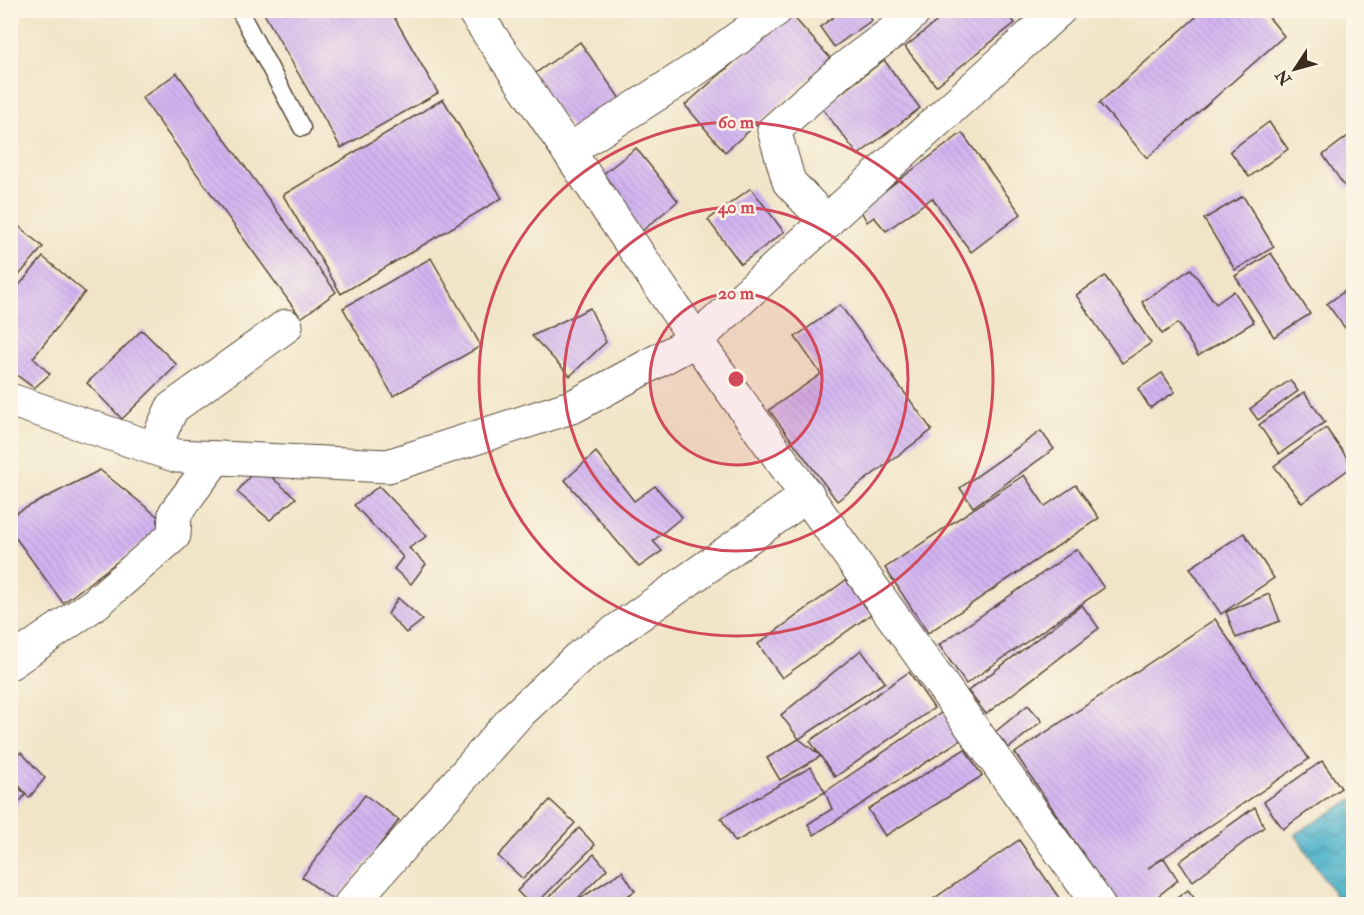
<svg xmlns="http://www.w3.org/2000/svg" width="1364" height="915" font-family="'IM FELL Double Pica',serif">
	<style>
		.water { fill: url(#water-waves); stroke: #446e74; stroke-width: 1.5 }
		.building { fill: url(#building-back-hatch) }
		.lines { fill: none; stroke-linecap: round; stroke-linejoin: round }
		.service-casing { stroke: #564638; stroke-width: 19 }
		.minor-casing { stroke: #564638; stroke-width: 35 }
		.tertiary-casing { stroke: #564638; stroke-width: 35 }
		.service { stroke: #fff; stroke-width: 16 }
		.minor { stroke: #fff; stroke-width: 33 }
		.tertiary { stroke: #fff; stroke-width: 33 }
		.ring { fill: none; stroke: #d1495b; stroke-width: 3 }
		.centre { fill: #d1495b; stroke: #fcf5e5; stroke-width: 3 }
		.ring-label { font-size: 18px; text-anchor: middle; font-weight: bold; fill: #d1495b; stroke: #fcf5e5; stroke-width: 5; stroke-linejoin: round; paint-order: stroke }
	</style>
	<defs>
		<pattern id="water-waves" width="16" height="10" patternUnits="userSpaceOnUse" patternTransform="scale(1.5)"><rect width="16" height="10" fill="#4cb2cb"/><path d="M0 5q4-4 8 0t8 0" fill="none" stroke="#4091a4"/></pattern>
		<pattern id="building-back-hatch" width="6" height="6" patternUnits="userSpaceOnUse" patternTransform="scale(1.5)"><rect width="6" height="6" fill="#d2b4f1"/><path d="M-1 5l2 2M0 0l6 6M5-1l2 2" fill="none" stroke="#b59bce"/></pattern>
	</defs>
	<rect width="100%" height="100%" fill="#fcf5e5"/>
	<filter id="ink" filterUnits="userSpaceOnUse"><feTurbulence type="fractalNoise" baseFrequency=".0167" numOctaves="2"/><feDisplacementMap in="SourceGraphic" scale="12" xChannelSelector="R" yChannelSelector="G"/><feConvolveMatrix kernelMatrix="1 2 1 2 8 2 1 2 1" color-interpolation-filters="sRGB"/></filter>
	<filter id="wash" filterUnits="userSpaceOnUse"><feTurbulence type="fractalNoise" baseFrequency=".008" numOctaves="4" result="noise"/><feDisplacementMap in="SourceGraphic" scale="24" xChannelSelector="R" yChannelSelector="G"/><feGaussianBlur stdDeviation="1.35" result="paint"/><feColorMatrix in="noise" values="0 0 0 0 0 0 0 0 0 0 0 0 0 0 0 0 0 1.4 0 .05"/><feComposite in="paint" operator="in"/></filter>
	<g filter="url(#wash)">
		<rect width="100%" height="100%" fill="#f1e5c8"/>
		<polygon class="water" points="1353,799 1353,904 1341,904 1295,834"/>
		<g id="blocks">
			<g class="building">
				<polygon points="262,10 390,10 438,93 341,148"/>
				<polygon points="843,10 865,10 872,20 834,47 820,27"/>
				<polygon points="951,10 1005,10 1015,23 936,86 905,47"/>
				<polygon points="1204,10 1263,10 1284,36 1147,158 1099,103"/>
				<polygon points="790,13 831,59 725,152 685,105"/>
				<polygon points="580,42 623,103 576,136 533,75"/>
				<polygon points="884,60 920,108 858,155 822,108"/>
				<polygon points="177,73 336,292 301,318 142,98"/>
				<polygon points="443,99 502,198 341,294 283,195"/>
				<polygon points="1269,122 1288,149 1249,177 1230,151"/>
				<polygon points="962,133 1021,214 971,252 932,198 886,231 874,217 867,222 860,209"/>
				<polygon points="1351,134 1353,138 1353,185 1347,190 1323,155"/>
				<polygon points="636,148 678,201 641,232 598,178"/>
				<polygon points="751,188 784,232 741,264 708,220"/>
				<polygon points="1243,196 1274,247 1235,270 1204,219"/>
				<polygon points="10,219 43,247 10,286"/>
				<polygon points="1271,253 1310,314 1274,337 1235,276"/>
				<polygon points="43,257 85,292 33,358 50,374 34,388 10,370 10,296"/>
				<polygon points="431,258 481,346 393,396 343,308"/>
				<polygon points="1191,269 1216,304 1234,291 1254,322 1198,356 1178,323 1162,334 1142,302"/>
				<polygon points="1105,276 1151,343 1122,363 1076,295"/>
				<polygon points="1353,285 1353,323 1345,328 1327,304"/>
				<polygon points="840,305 932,430 837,501 769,410 821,374 795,337"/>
				<polygon points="590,308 606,342 570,376 532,336"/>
				<polygon points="142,330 177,365 122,419 87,383"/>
				<polygon points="1162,373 1175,392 1150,408 1138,389"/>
				<polygon points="1290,380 1298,391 1258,420 1250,409"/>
				<polygon points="1304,392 1325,422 1279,454 1259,425"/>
				<polygon points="1326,428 1353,466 1302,503 1274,466"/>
				<polygon points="1041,431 1054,449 973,507 960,488"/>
				<polygon points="596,452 634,501 655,486 682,517 653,541 662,551 639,567 565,480"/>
				<polygon points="258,466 296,498 270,520 237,492"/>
				<polygon points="100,470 167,524 63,603 10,530 10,516"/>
				<polygon points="1024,475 1045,506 1076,485 1099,518 928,633 885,568"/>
				<polygon points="379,486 427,536 409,548 426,564 411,584 394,569 403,557 354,505"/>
				<polygon points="1244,533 1274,578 1221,614 1190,568"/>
				<polygon points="1077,549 1104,588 966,684 939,645"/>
				<polygon points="846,580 871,614 782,678 758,644"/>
				<polygon points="1269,594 1280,621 1236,638 1226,612"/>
				<polygon points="398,598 423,620 406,633 388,614"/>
				<polygon points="1082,605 1099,628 986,714 968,691"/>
				<polygon points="1215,619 1309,759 1148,868 1164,858 1178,880 1148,904 1117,904 1015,753"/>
				<polygon points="861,650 885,682 799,739 781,715"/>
				<polygon points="909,672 934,708 835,777 810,741"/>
				<polygon points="1028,705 1042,721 1009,748 995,732"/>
				<polygon points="944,711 962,739 814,835 808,824 832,809 825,792 735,842 721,818 811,767 825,792"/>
				<polygon points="799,739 821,756 780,780 767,758"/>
				<polygon points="965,749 982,776 885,836 868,809"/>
				<polygon points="21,752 45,778 29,798 10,774 10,763"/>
				<polygon points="1322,761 1341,788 1283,829 1264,802"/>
				<polygon points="10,782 26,794 10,813"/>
				<polygon points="365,795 399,820 336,902 302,877"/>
				<polygon points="550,800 575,823 523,879 498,856"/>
				<polygon points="1255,807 1264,827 1193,881 1179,862"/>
				<polygon points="579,828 595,845 536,904 530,904 517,891"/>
				<polygon points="1019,840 1062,902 1059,904 926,904"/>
				<polygon points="594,854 607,869 572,904 550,904 546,900"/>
				<polygon points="622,871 635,891 615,904 581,904 578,900"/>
				<polygon points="1188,890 1199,904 1169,904"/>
			</g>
		</g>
	</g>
	<g filter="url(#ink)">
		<use href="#blocks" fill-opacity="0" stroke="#564638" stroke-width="1.5"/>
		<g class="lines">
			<defs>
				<polyline id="service" points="239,10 302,128"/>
				<g id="minor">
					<polyline points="568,151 699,67 776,10"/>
					<polyline points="827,222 789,182 774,130 842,70 894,31 916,10"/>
					<polyline points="10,400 177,456 388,466 574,406 696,340 1059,10"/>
					<polyline points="154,448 172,408 286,326"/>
					<polyline points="10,663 96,603 174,535 175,513 216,458"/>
					<polyline points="351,904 515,717 578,658 808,495"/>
				</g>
				<polyline id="tertiary" points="473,10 705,353 1098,904"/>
			</defs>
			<use href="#service" class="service-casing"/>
			<use href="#minor" class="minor-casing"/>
			<use href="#tertiary" class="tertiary-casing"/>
			<use href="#service" class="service"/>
			<use href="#minor" class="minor"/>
			<use href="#tertiary" class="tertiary"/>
		</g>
	</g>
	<circle cx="736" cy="379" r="86" fill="#d1495b" fill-opacity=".12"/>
	<g class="ring">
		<circle cx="736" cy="379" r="86"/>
		<circle cx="736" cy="379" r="172"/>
		<circle cx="736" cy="379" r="257"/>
	</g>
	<circle cx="736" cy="379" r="9" class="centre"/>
	<g class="ring-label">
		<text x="736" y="128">60 m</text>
		<text x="736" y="213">40 m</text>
		<text x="736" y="299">20 m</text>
	</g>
	<rect width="1364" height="915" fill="none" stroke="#fcf5e5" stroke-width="36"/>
	<g transform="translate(1295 69) rotate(234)" stroke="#fcf5e5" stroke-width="4.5" paint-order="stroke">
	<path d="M0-4.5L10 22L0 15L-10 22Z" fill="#3b2a1e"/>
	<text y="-9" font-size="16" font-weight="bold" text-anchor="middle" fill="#3b2a1e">N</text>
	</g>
</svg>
